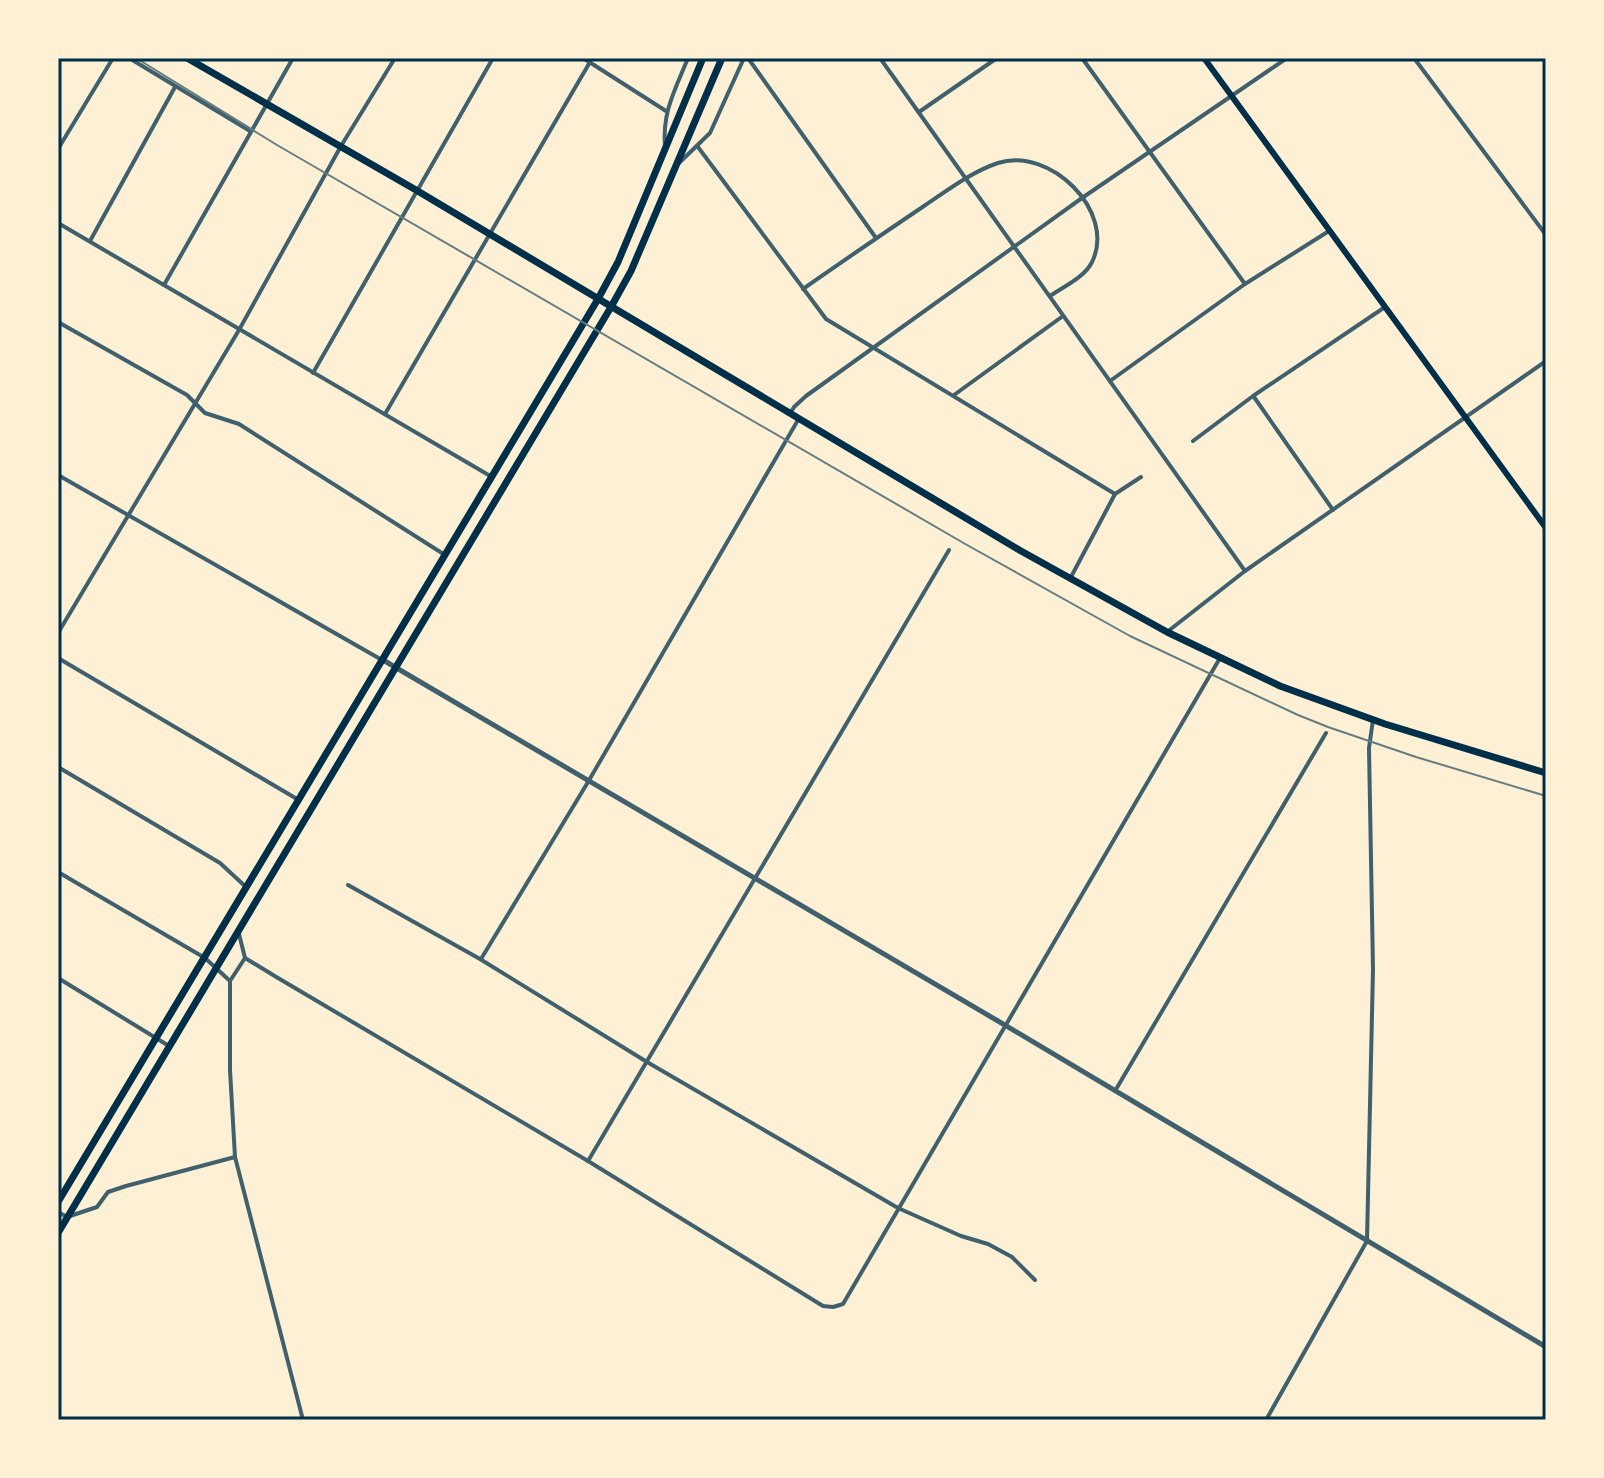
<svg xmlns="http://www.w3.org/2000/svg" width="1604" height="1478" font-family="Mulish,sans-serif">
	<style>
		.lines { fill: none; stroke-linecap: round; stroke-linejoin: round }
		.minor { stroke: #3f606c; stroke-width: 4 }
		.tertiary { stroke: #3f606c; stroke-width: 5 }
		.secondary { stroke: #003049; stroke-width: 6 }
		.primary { stroke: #003049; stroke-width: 7 }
		.tram { stroke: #657d81; stroke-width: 2 }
		.neatline { fill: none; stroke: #003049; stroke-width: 3 }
	</style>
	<rect width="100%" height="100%" fill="#fdf0d5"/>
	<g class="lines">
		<g class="minor">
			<polyline points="129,58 250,131"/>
			<polyline points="583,58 666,111"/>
			<polyline points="748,58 876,238"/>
			<polyline points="880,58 1245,571"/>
			<polyline points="1082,58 1245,284"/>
			<polyline points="1414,58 1546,235"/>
			<polyline points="919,112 997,58"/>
			<path d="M665 147C662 112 675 90 688 58"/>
			<polyline points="698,147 826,319 1115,494"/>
			<polyline points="58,149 113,58"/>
			<polyline points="679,163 710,133 744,58"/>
			<polyline points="58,223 492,477"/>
			<polyline points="90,241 175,87"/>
			<polyline points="164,285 293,58"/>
			<path d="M803 289C843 261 884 233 924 206 948 190 971 172 998 163 1049 146 1117 211 1092 262 1085 277 1063 287 1050 296"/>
			<polyline points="58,322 187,395 205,413 239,424 445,555"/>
			<polyline points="313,373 493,58"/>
			<polyline points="1110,381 1245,284 1329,231"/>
			<polyline points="954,395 1063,316"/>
			<polyline points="1254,397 1333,510"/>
			<polyline points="385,414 590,62"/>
			<polyline points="790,414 794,407 806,396 1082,198 1287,58"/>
			<polyline points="1193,441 1253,396 1385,307"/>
			<polyline points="58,475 382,660"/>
			<polyline points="1071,577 1115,494 1141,477"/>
			<polyline points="1167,632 1245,571 1546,361"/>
			<polyline points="58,633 239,330 341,146 395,58"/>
			<polyline points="58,658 297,799"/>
			<polyline points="58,767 220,863 246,887"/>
			<polyline points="58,872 205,958 230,981 230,1070 235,1157 303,1420"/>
			<polyline points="348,885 480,959 647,1062 898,1208 961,1236 988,1244 1012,1257 1035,1280"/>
			<polyline points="239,934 245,958 278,978 588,1161 823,1306 833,1307 843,1304 1220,658"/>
			<polyline points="481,959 588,782 798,420"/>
			<polyline points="58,978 169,1046"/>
			<polyline points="230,981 245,958"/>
			<polyline points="1115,1091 1326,733"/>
			<polyline points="588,1161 949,550"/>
			<polyline points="58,1212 67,1217 97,1207 108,1192 126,1186 235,1157"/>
			<polyline points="1266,1420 1367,1241 1373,969 1369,748 1373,720"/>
		</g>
		<polyline class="tertiary" points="383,660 998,1021 1546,1347"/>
		<polyline class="secondary" points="1204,58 1546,528"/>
		<g class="primary">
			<polyline points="187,58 416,190 1021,551 1167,632 1280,686 1385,724 1546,773"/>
			<polyline points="58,1202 598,299 618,262 703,58"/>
			<polyline points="58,1233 611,307 631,271 722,58"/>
		</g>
		<polyline class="tram" points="136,58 277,145 967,545 1130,636 1298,715 1328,727 1416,757 1546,796"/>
	</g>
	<rect width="1604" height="1478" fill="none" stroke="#fdf0d5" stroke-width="120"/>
	<rect x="60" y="60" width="1484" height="1358" class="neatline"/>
</svg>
